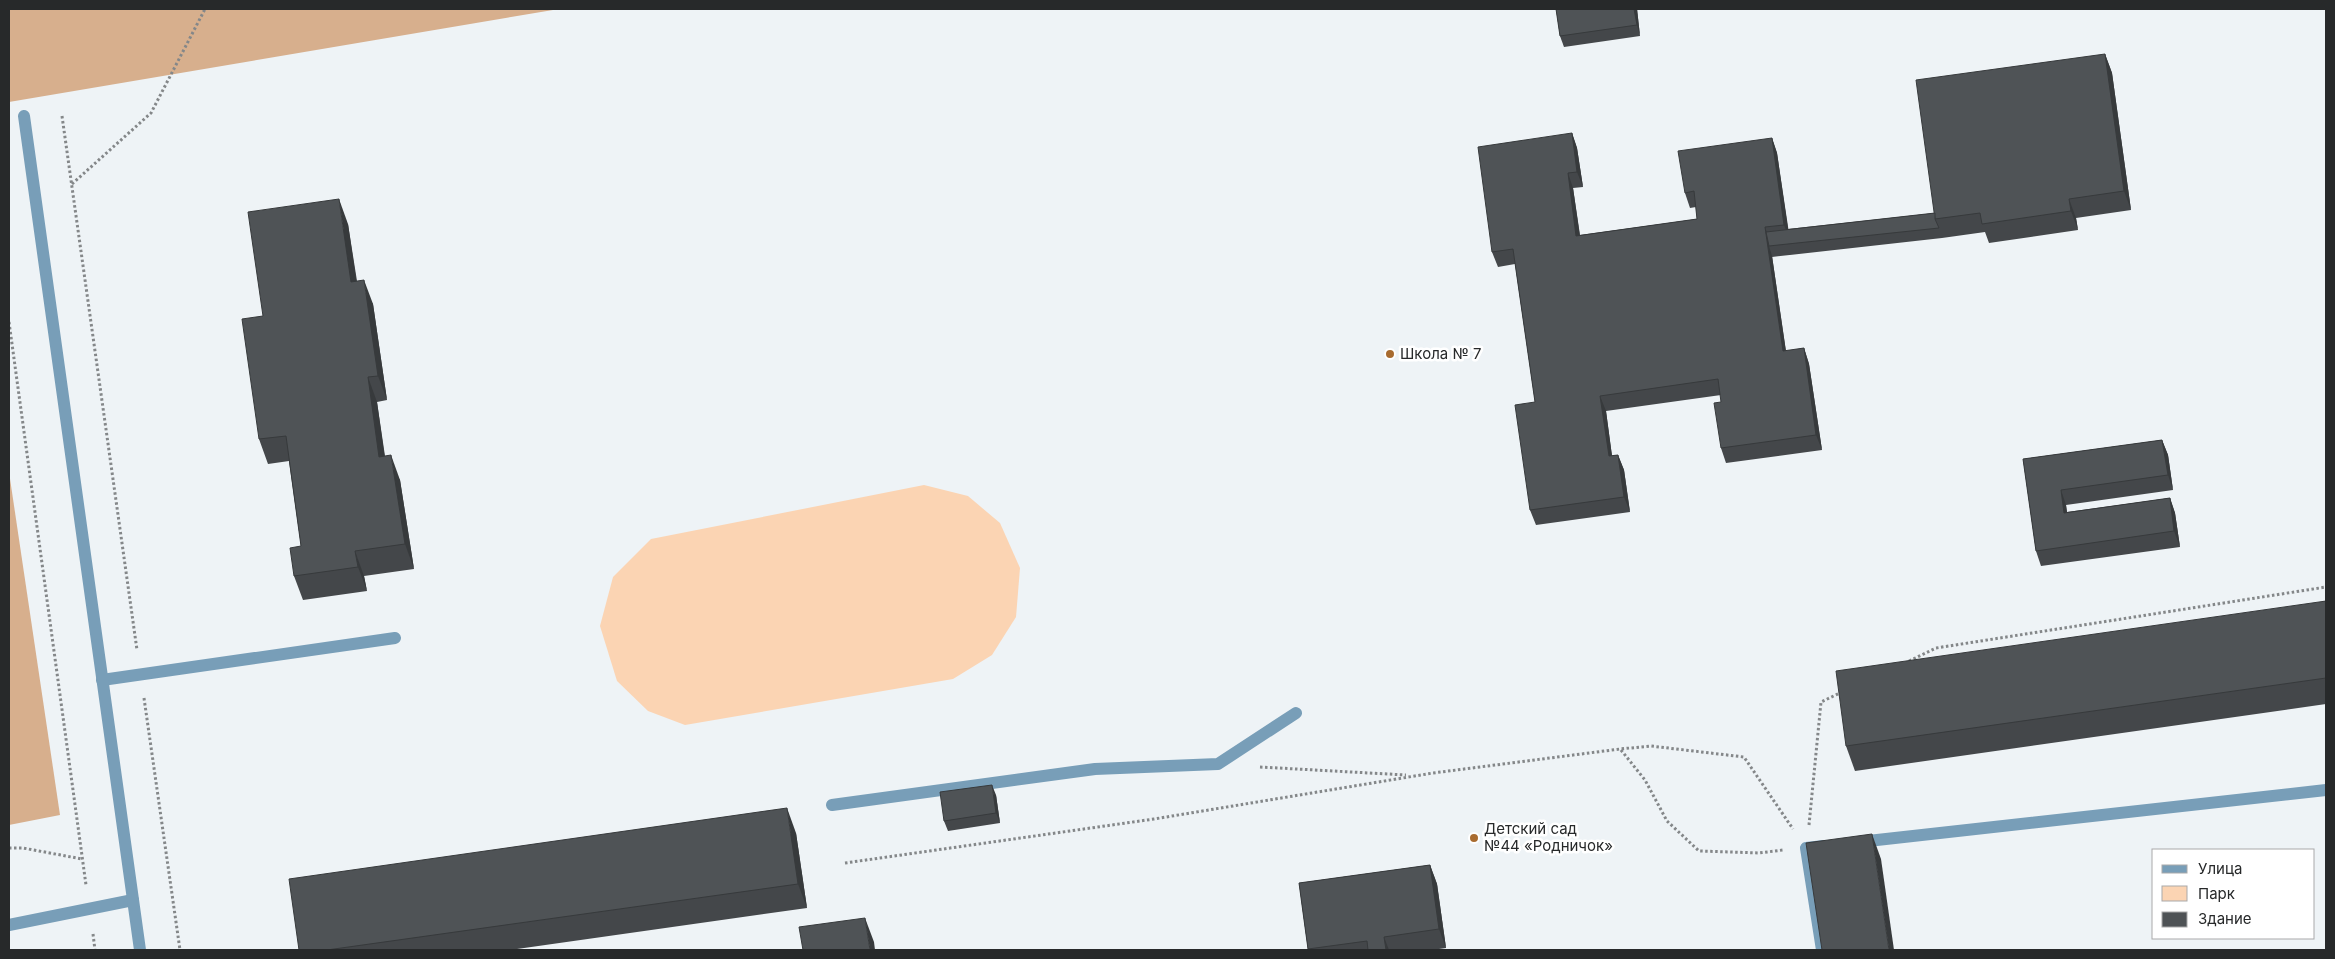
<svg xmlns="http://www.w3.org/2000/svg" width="2335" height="959" font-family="Inter,sans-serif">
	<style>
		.green { fill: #fbd4b3 }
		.forest { fill: #d7af8d }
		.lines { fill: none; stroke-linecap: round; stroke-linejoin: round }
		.path { stroke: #848789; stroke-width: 3; stroke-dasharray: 2.5 2.5; stroke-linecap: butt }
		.service { stroke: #789eb8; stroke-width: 12 }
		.minor { stroke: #789eb8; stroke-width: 12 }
		.wall { fill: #44474a }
		.shaded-wall { fill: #373a3c }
		.building { fill: #4f5356; stroke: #373a3c }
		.poi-dot { fill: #a86b2f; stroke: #fff; stroke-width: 2 }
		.labels { text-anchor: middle; stroke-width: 5; stroke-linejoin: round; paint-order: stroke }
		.poi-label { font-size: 15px; fill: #27292a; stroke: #fff; text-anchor: start }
	</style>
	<rect width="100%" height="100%" fill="#eef3f6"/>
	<polygon class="green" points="924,485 968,496 1000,523 1020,568 1016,617 992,655 953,679 685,725 648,711 617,681 600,626 613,577 651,539"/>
	<g class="forest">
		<polygon points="9,9 559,9 9,102"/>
		<polygon points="9,472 60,815 9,825"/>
	</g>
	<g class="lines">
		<g class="path">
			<polyline points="62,116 137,650"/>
			<polyline points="72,184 151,113 205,9"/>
			<polyline points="9,322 86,885"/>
			<polyline points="1909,661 1936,648 2326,587"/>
			<polyline points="144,698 180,950"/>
			<polyline points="1621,750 1645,780 1667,821 1699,851 1759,853 1783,850"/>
			<polyline points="1260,767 1406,775"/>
			<polyline points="1809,825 1821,702 1842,692"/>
			<polyline points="9,848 23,848 82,859"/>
			<polyline points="845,863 1154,819 1433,773 1620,749 1651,746 1744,757 1793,829"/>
			<polyline points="93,934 95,950"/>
		</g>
		<g class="service">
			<polyline points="102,680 395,638"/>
			<polyline points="832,805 1095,769 1218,764 1296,713"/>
			<polyline points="1859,842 2326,790"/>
			<polyline points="9,925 133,900"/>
			<polyline points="1822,950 1806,848 1824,846"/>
		</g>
		<polyline class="minor" points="24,116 140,950"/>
	</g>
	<g class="wall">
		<polygon points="1556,9 1637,9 1640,36 1564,47 1560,36"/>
		<polygon points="2105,54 2112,73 2131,210 2076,218 2078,230 1989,243 1985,232 1942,238 1772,257 1772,256 1786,351 1804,348 1809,364 1822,450 1726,463 1721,448 1721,395 1606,411 1612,456 1618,455 1624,470 1630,512 1536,525 1530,510 1535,402 1515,264 1498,267 1492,252 1572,133 1577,148 1583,187 1573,188 1580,235 1697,219 1696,207 1690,208 1685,193 1772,138 1777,153 1788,229 1935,213"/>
		<polygon points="348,224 357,281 373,304 387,400 377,402 385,456 400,480 414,569 364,576 367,591 303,600 294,576 301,546 289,461 268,464 259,439 263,316"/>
		<polygon points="2162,440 2168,455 2173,490 2066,505 2067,512 2170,498 2175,513 2180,547 2041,566 2036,551 2023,459"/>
		<polygon points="2326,601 2326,704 1855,771 1846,746"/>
		<polygon points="996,795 1000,823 948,831 944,821"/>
		<polygon points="796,833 807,908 510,950 299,950"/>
		<polygon points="1430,865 1437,884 1446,948 1432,950 1308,950 1299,883"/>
	</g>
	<g class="shaded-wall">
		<polygon points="1634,9 1637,9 1640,36 1637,25"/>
		<polygon points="2105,54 2112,73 2131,210 2124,191"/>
		<polygon points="1572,133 1577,148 1583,187 1577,172"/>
		<polygon points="1772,138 1777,153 1790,240 1784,225"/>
		<polygon points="1568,173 1573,188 1582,251 1576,236"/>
		<polygon points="339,199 348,224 360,306 351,282"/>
		<polygon points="2069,199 2076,218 2078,230 2071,211"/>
		<polygon points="1765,227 1770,242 1769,246 1772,256 1788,366 1783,351"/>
		<polygon points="364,280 373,304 387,400 378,376"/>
		<polygon points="1804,348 1809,364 1822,450 1816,435"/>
		<polygon points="368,377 377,402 388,481 379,457"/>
		<polygon points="1600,396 1606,411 1614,471 1609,456"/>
		<polygon points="2162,440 2168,455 2173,490 2168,475"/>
		<polygon points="391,455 400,480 414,569 405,544"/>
		<polygon points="1618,455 1624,470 1630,512 1624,497"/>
		<polygon points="2061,490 2066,505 2069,528 2064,513"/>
		<polygon points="2170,498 2175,513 2180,547 2174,531"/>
		<polygon points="355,551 364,576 367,591 358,567"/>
		<polygon points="992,785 996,795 1000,823 996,813"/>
		<polygon points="787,808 796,833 807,908 798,884"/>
		<polygon points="1872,834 1881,859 1894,950 1889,950"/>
		<polygon points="1430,865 1437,884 1446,948 1439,929"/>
		<polygon points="865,918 874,942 875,950 870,950"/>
		<polygon points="1384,937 1389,950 1386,950"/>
	</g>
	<g class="building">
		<polygon points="1556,9 1634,9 1637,25 1560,36"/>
		<polygon points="2105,54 2124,191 2069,199 2071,211 1982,224 1980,213 1935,219 1916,80"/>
		<polygon points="1572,133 1577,172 1568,173 1576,236 1697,219 1694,191 1685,193 1678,151 1772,138 1784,225 1765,227 1783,351 1804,348 1816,435 1721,448 1714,403 1721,402 1718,379 1600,396 1609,456 1618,455 1624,497 1530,510 1515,405 1535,402 1513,249 1492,252 1478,147"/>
		<polygon points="339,199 351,282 364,280 378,376 368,377 379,457 391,455 405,544 355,551 358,567 294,576 290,548 301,546 286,436 259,439 242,319 263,316 248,212"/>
		<polygon points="1935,213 1935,219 1939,228 1769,246 1766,232"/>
		<polygon points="2162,440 2168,475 2061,490 2064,513 2170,498 2174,531 2036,551 2023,459"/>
		<polygon points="2326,601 2326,678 1846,746 1836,671"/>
		<polygon points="992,785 996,813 944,821 940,792"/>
		<polygon points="787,808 798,884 327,950 299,950 289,879"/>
		<polygon points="1872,834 1889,950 1822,950 1806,843"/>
		<polygon points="1430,865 1439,929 1384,937 1386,950 1368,950 1367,941 1308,949 1299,883"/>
		<polygon points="865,918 870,950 803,950 799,927"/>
	</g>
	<g class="poi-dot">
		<circle cx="1390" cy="354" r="5"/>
		<circle cx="1474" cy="838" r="5"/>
	</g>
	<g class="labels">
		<g class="poi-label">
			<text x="1400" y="359">Школа № 7</text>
			<text x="1484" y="834">Детский сад<tspan x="1484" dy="17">№44 «Родничок»</tspan></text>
		</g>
	</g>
	<rect width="2335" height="959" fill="none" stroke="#27292a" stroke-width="20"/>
	<rect x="2152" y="849" width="162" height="90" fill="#ffffff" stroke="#a9a9aa"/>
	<rect x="2162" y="865" width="25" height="8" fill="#789eb8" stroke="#a9a9aa"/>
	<text x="2198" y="874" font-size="15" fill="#27292a">Улица</text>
	<rect x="2162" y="886" width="25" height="15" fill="#fbd4b3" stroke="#a9a9aa"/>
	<text x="2198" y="899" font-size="15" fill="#27292a">Парк</text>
	<rect x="2162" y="912" width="25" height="15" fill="#4f5356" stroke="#a9a9aa"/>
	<text x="2198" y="924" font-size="15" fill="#27292a">Здание</text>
</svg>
